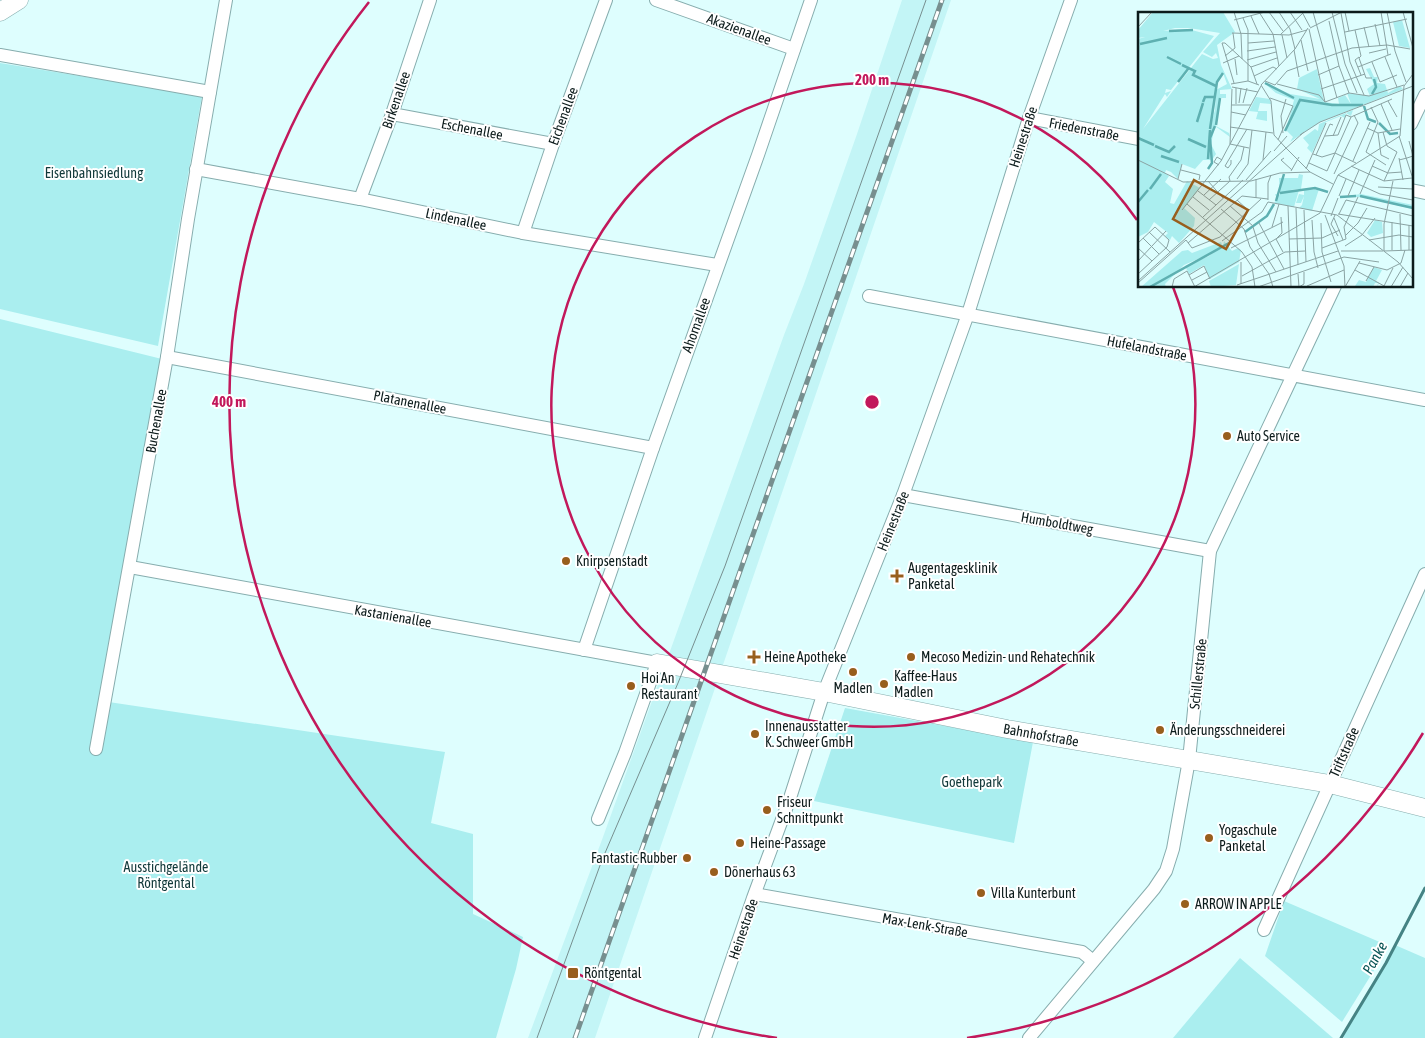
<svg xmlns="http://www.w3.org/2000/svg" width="1425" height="1038" font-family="'Asap Condensed',sans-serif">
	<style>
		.built { fill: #c3f5f6 }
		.green { fill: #aaeeef }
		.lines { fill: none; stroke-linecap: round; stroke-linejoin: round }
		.stream { stroke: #458384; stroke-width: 3 }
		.street-casing { stroke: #87adae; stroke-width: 14 }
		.secondary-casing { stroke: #87adae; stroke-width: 19 }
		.street { stroke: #fff; stroke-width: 12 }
		.secondary { stroke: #fff; stroke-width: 18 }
		.tram { stroke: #778f8f; stroke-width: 1 }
		.rail-casing { stroke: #778f8f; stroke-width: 5 }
		.rail { stroke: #fff; stroke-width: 3; stroke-dasharray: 9; stroke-linecap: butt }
		.ring { fill: none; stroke: #c2185b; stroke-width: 2.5 }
		.poi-dot { fill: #985e1d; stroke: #fff; stroke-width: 2 }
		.labels { text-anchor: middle; stroke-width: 4; stroke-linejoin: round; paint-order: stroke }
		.street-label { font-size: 14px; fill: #0c1b1b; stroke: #fff }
		.park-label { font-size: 14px; fill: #11393a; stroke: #fff }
		.poi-label { font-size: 14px; fill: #0c1b1b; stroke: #fff; text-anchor: start }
		.water-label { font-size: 15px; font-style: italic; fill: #075354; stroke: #fff }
		.inset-river { fill: none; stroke: #5eb0b1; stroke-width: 2.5 }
		.inset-road { fill: none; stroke: #8aa3a3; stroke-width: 1 }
		.view { fill: #985e1d; fill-opacity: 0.15; stroke: #985e1d; stroke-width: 2.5 }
		.inset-edge { fill: none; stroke: #0c1b1b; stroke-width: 2.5 }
		.centre { fill: #c2185b; stroke: #fff; stroke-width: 2.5 }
		.ring-label { font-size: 15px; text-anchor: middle; font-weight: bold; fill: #c2185b; stroke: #fff; stroke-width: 4; stroke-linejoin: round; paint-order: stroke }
	</style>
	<rect width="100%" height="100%" fill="#defefe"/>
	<polygon class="built" points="902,0 951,0 595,1038 528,1038 603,837 784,335 804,284 857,134"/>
	<g class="green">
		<polygon points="0,63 202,96 158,346 0,309"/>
		<polygon points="0,319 162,359 102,701 445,752 431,823 473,834 473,914 523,937 516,969 496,1038 0,1038"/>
		<polygon points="845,708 1033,742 1014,843 814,801"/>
		<polygon points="1284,901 1389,946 1342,1022 1265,956"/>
		<polygon points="1395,945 1425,958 1425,1038 1344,1038 1342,1036"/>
		<polygon points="1240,958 1333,1038 1173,1038"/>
	</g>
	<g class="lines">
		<polyline class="stream" points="1341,1038 1386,963 1425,888"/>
		<defs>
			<g id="street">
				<polyline points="656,0 794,49"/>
				<polyline points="0,55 210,92"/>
				<polyline points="392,114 553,144"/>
				<polyline points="1029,118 1139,139"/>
				<polyline points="1411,124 1425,95"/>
				<polyline points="196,169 360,199 523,233 717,265"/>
				<polyline points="1411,190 1425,193"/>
				<polyline points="360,199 392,114 430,0"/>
				<polyline points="523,233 553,144 606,0"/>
				<polyline points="869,296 1425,400"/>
				<polyline points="167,357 653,448"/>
				<polyline points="903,495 1210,551"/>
				<polyline points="130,567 657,663 625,753 598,819"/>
				<polyline points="584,650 653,448 758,155 811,0"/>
				<polyline points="96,749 167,357 188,219 226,0"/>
				<polyline points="755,894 1082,952 1093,961"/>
				<polyline points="1264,930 1425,574"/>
				<polyline points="705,1038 753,898 790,798 824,692 903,495 968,314 1029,118 1071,0"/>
				<polyline points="1029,1038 1154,889 1166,871 1173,849 1189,760 1210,551 1335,286"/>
			</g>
			<g id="secondary">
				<polyline points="0,12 19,0"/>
				<polyline points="657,663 824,692 1007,729 1330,784 1425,808"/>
			</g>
		</defs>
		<use href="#street" class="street-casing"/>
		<use href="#secondary" class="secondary-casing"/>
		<use href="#street" class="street"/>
		<use href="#secondary" class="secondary"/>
		<polyline class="tram" points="537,1038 602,860 678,683 725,566 926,0"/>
		<defs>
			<polyline id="rail" points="575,1038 942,0"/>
		</defs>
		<use href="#rail" class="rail-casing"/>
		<use href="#rail" class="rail"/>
	</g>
	<g class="ring">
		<path d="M1173 287A322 322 0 1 1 1137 220"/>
		<path d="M1423 733A643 643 0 0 1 967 1038M777 1038A643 643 0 0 1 369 2"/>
	</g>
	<g class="poi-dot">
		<circle cx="1227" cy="436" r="5"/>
		<circle cx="566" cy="561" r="5"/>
		<path d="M894.5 568.5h5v5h5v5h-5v5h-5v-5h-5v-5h5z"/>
		<path d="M751.5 649.5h5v5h5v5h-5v5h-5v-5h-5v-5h5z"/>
		<circle cx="911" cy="657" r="5"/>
		<circle cx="853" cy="672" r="5"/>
		<circle cx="884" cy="684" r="5"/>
		<circle cx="631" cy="686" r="5"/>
		<circle cx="1160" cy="730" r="5"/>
		<circle cx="755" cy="734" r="5"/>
		<circle cx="767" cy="810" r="5"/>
		<circle cx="1209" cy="838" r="5"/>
		<circle cx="740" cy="843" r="5"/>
		<circle cx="687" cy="858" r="5"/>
		<circle cx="714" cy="872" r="5"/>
		<circle cx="981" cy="893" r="5"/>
		<circle cx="1185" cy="904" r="5"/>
		<rect x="567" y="967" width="12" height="12" rx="2.5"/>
	</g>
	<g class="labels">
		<g class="street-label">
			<text transform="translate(739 29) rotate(20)" y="5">Akazienallee</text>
			<text transform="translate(396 100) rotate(-71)" y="5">Birkenallee</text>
			<text transform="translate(563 116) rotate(-70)" y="5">Eichenallee</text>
			<text transform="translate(472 129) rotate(11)" y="5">Eschenallee</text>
			<text transform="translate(1084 129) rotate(11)" y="5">Friedenstraße</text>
			<text transform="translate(1023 137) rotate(-72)" y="5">Heinestraße</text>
			<text transform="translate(456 219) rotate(12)" y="5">Lindenallee</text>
			<text transform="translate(696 325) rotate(-70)" y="5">Ahornallee</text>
			<text transform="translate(1147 348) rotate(11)" y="5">Hufelandstraße</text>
			<text transform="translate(410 402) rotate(11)" y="5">Platanenallee</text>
			<text transform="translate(156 421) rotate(-80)" y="5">Buchenallee</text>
			<text transform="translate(893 521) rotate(-68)" y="5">Heinestraße</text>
			<text transform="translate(1057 523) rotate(10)" y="5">Humboldtweg</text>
			<text transform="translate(393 616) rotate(10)" y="5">Kastanienallee</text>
			<text transform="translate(1198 674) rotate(-84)" y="5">Schillerstraße</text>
			<text transform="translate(1041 735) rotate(10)" y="5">Bahnhofstraße</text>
			<text transform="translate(1344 752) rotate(-66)" y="5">Triftstraße</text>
			<text transform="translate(925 925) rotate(10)" y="5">Max-Lenk-Straße</text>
			<text transform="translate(743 929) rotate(-71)" y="5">Heinestraße</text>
		</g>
		<g class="park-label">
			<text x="94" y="178">Eisenbahnsiedlung</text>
			<text x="972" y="787">Goethepark</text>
			<text x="166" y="872">Ausstichgelände<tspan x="166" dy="16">Röntgental</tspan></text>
		</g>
		<g class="poi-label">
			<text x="1237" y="441">Auto Service</text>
			<text x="576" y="566">Knirpsenstadt</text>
			<text x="908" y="573">Augentagesklinik<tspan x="908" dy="16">Panketal</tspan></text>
			<text x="764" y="662">Heine Apotheke</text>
			<text x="921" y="662">Mecoso Medizin- und Rehatechnik</text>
			<text x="894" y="681">Kaffee-Haus<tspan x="894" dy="16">Madlen</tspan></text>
			<text x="641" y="683">Hoi An<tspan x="641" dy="16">Restaurant</tspan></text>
			<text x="853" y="693" text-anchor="middle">Madlen</text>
			<text x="765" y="731">Innenausstatter<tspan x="765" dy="16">K. Schweer GmbH</tspan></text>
			<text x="1170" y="735">Änderungsschneiderei</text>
			<text x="777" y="807">Friseur<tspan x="777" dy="16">Schnittpunkt</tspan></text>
			<text x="1219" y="835">Yogaschule<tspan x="1219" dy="16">Panketal</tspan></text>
			<text x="750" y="848">Heine-Passage</text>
			<text x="677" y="863" text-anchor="end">Fantastic Rubber</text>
			<text x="724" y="877">Dönerhaus 63</text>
			<text x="991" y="898">Villa Kunterbunt</text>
			<text x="1195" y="909">ARROW IN APPLE</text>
			<text x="584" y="978">Röntgental</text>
		</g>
		<g class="water-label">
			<text transform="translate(1375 958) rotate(-61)" y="5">Panke</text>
		</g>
	</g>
	<g transform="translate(1138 12)">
		<rect width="275" height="275" fill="#defefe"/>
		<path d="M15 0H85L97 20 79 33 83 53 94 77 82 78V82H88V86H82L78 114 91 121 92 125 77 114 73 132 78 142 74 148H65L57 157 44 152 40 167 33 160 28 158 27 161 31 164 27 170 35 177 32 191 36 192 49 169 62 176 46 196 57 206 56 214 41 231 34 224 32 228 27 224 30 221 16 210 10 220 0 225V27L7 25 0 26V18ZM37 16H51L82 21 65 40 74 45 78 41 80 46 75 47 64 42 5 117 27 82 29 85 33 79 27 81 28 77 33 78 76 24 50 17 25 19ZM85 61 89 72 78 78 77 98 69 125 76 100 78 72ZM264 8 272 36 261 34 255 10ZM232 56 236 65H240L239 71 247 72 250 81 262 74 265 77 182 110 152 130 155 125 148 118 156 88 138 81 126 71 152 82 182 87 159 77 161 66 179 57 186 90 201 92 200 86 207 83 213 92 209 81 232 84 229 77 236 72 228 57ZM118 85 132 87 133 92 122 91 120 99H129V109L118 107 120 100 111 99ZM215 98 213 104 208 101 207 106 203 104 188 110 174 141 169 136 171 133 165 126 177 117 180 119 181 112ZM161 162 165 163 163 177 152 178H161L156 195 136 191 139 187 137 182 142 183 141 166H160ZM181 177 174 199 161 196 164 193 166 184 163 191H158L161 182 166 183V178ZM223 182 275 193V197L224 185H202ZM237 208 244 210 245 221 233 225 229 221ZM86 229 94 239 100 236 103 238 101 250 72 267 66 253 51 262 47 254 71 244 76 240 46 253 27 272 28 275H3L44 239 50 238 54 241 83 230 85 235ZM101 252 98 273 73 275 71 269ZM236 255 244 258 238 269 241 271 239 275 240 271H237L235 275 217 274 221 268 228 270Z" fill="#aaeeef" fill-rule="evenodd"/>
		<path class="inset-river" d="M31 19 55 18M2 32 29 26M29 45 43 52M44 53 57 59 55 63 78 74M40 70 50 57M127 71 156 86M234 82 238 75 236 67M65 90 67 85H77M226 94 230 107 238 110M59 110 65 91M241 111 252 122 260 121M78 113 82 86M72 117 79 70 85 61M147 119 162 88 194 93H225M0 126 16 133M50 127 68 135M17 134 31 140 37 134M23 144 41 150M70 147 72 118M70 157 74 151 72 126 77 114M12 177 23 162M142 181 177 176 190 180M222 184 275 196M202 185 218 184M138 189 146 162M0 190 10 178M107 220 129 204 136 192M12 275 91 231"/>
		<path class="inset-road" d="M96 0 103 22 104 47M121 0 135 22 141 54M131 0 145 19M141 0 152 17 157 37M152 0 164 18M164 0 172 15M175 0 199 86M194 0 207 52 219 81M207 0 211 19M243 0 250 43M249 0 257 39 268 70M265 0 275 36M203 1 212 50 226 83M113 4 121 22M105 6 110 18V69M96 8 127 0M191 9 201 54 211 81M237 12 242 34M0 15 14 0M226 15 231 35M172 16 204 0M171 17 187 90M217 18 223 44 221 46 228 66H234M207 20 269 7M94 21 151 23 169 18M142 23 165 1M144 23 149 46M163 28 170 59M110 31 136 29M156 38 161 65M109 39 137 35M231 41 248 37M87 44 97 36 95 21M221 45 217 48 223 63M247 45 259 75M97 47 99 63M109 48 138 40M234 50 242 70 259 63M85 51 101 44M113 55 139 46M220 55 253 42M180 63 201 54M116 64 135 55 139 57M127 69 137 73 149 59 214 36 249 33 272 37M96 71 84 31H87L113 55 119 72M93 72 110 69 121 73M139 72 181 83 187 90M94 75 120 80M94 77 92 132 111 136M183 77 227 62M132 86 155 94 140 128M250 89 259 105M187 90 211 81 231 84 266 73M101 91 103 76M105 91 109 76M98 92V76M243 92 254 118M93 93H113M233 95 240 110 228 140 248 153M93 100 108 103M92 115 135 121M229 116 240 121 262 117M245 120 249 134 259 140M145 121 143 104 148 87M240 121 243 143 251 147M162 123 182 110 275 74M187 124 200 123 208 103 213 105 254 87M195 124 203 105M261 124 275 167M146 134 172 160 195 172M147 135 136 123 133 89 123 73 157 37 170 16M136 139 149 124M175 142 184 145 197 141 218 151M178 143 192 112 195 113M146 146 143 148 154 158M261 146 265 168M0 148 45 170 113 169 142 161 172 160M93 148V152L90 156 87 154 109 117M125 148 128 120M261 148 269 146 275 144 271 129M215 149 232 110M171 151 189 159M81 153 76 150 79 145 84 148M213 154 246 169 274 166M234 154 250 161 264 160M168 157 188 111M43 158 62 163 61 168M153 159 161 145M189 159 213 105M196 162 220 111 216 103M200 163 242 182 275 188M40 167 44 152M99 167 110 152 114 118M118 167V186M108 168 133 139M70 169 85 186M246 169 259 140M240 175 275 177M60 179 78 193M222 182 237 148M66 183 83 167M201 184 208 167M210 184 221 158M55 185 71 198M71 188 92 169 91 165 103 148 106 135M99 188 111 199M130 188V171L133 163M130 190 199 203 260 250 275 267M49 192 104 240 114 255 117 275M92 194 115 214M150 194 153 275M158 196 160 253M83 197 106 217 112 235 131 262 135 275M44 198 83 149 123 74M166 198 168 250M200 202 275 214M201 202 208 188 275 204M262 202 263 238M187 203 206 254 207 275M197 203 193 212 200 224M193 204 200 186M65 205 105 168M143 205 144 221 138 227 145 240M196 206 205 228M174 208 176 240 180 256M254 210V238M121 211 146 257M183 211 184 240 193 270M271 213V238M115 215 120 231 138 260M134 215 141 192M11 220 32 240M208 223 220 211 229 196M5 226 21 242M151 227 184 226 202 218M231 228 261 223 275 225M84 229 124 200 130 190M0 231 17 215 31 228 29 235 0 262M50 231 104 184 130 187M207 234 224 223 237 206M0 236 14 249M93 236 145 210M184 236 208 227 206 215 220 185M203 239H245M246 239V212L255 169M246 239 275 238M0 249 28 219M103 250V272M221 251 249 258 263 251 267 238M217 258 248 275M160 262 161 275 166 272V260M51 263 66 254 72 267M104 264 147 240 167 239M54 268 69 260M0 269 166 120M228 269 236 255M0 271 48 228 54 236 82 225 123 187M99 273 200 239M169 274 206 258M246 274 255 256M34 275 36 267 49 259 57 275M56 275 182 201 200 163 262 124 266 74 275 62M120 275 206 245 241 250M207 275 222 249M253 275 265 255M262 275 270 261"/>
		<path class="view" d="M56 168 110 198 88 237 35 207Z"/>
		<rect width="275" height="275" class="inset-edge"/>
	</g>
	<circle cx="872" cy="402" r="8" class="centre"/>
	<g class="ring-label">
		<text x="872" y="85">200 m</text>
		<text x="229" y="407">400 m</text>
	</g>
</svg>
